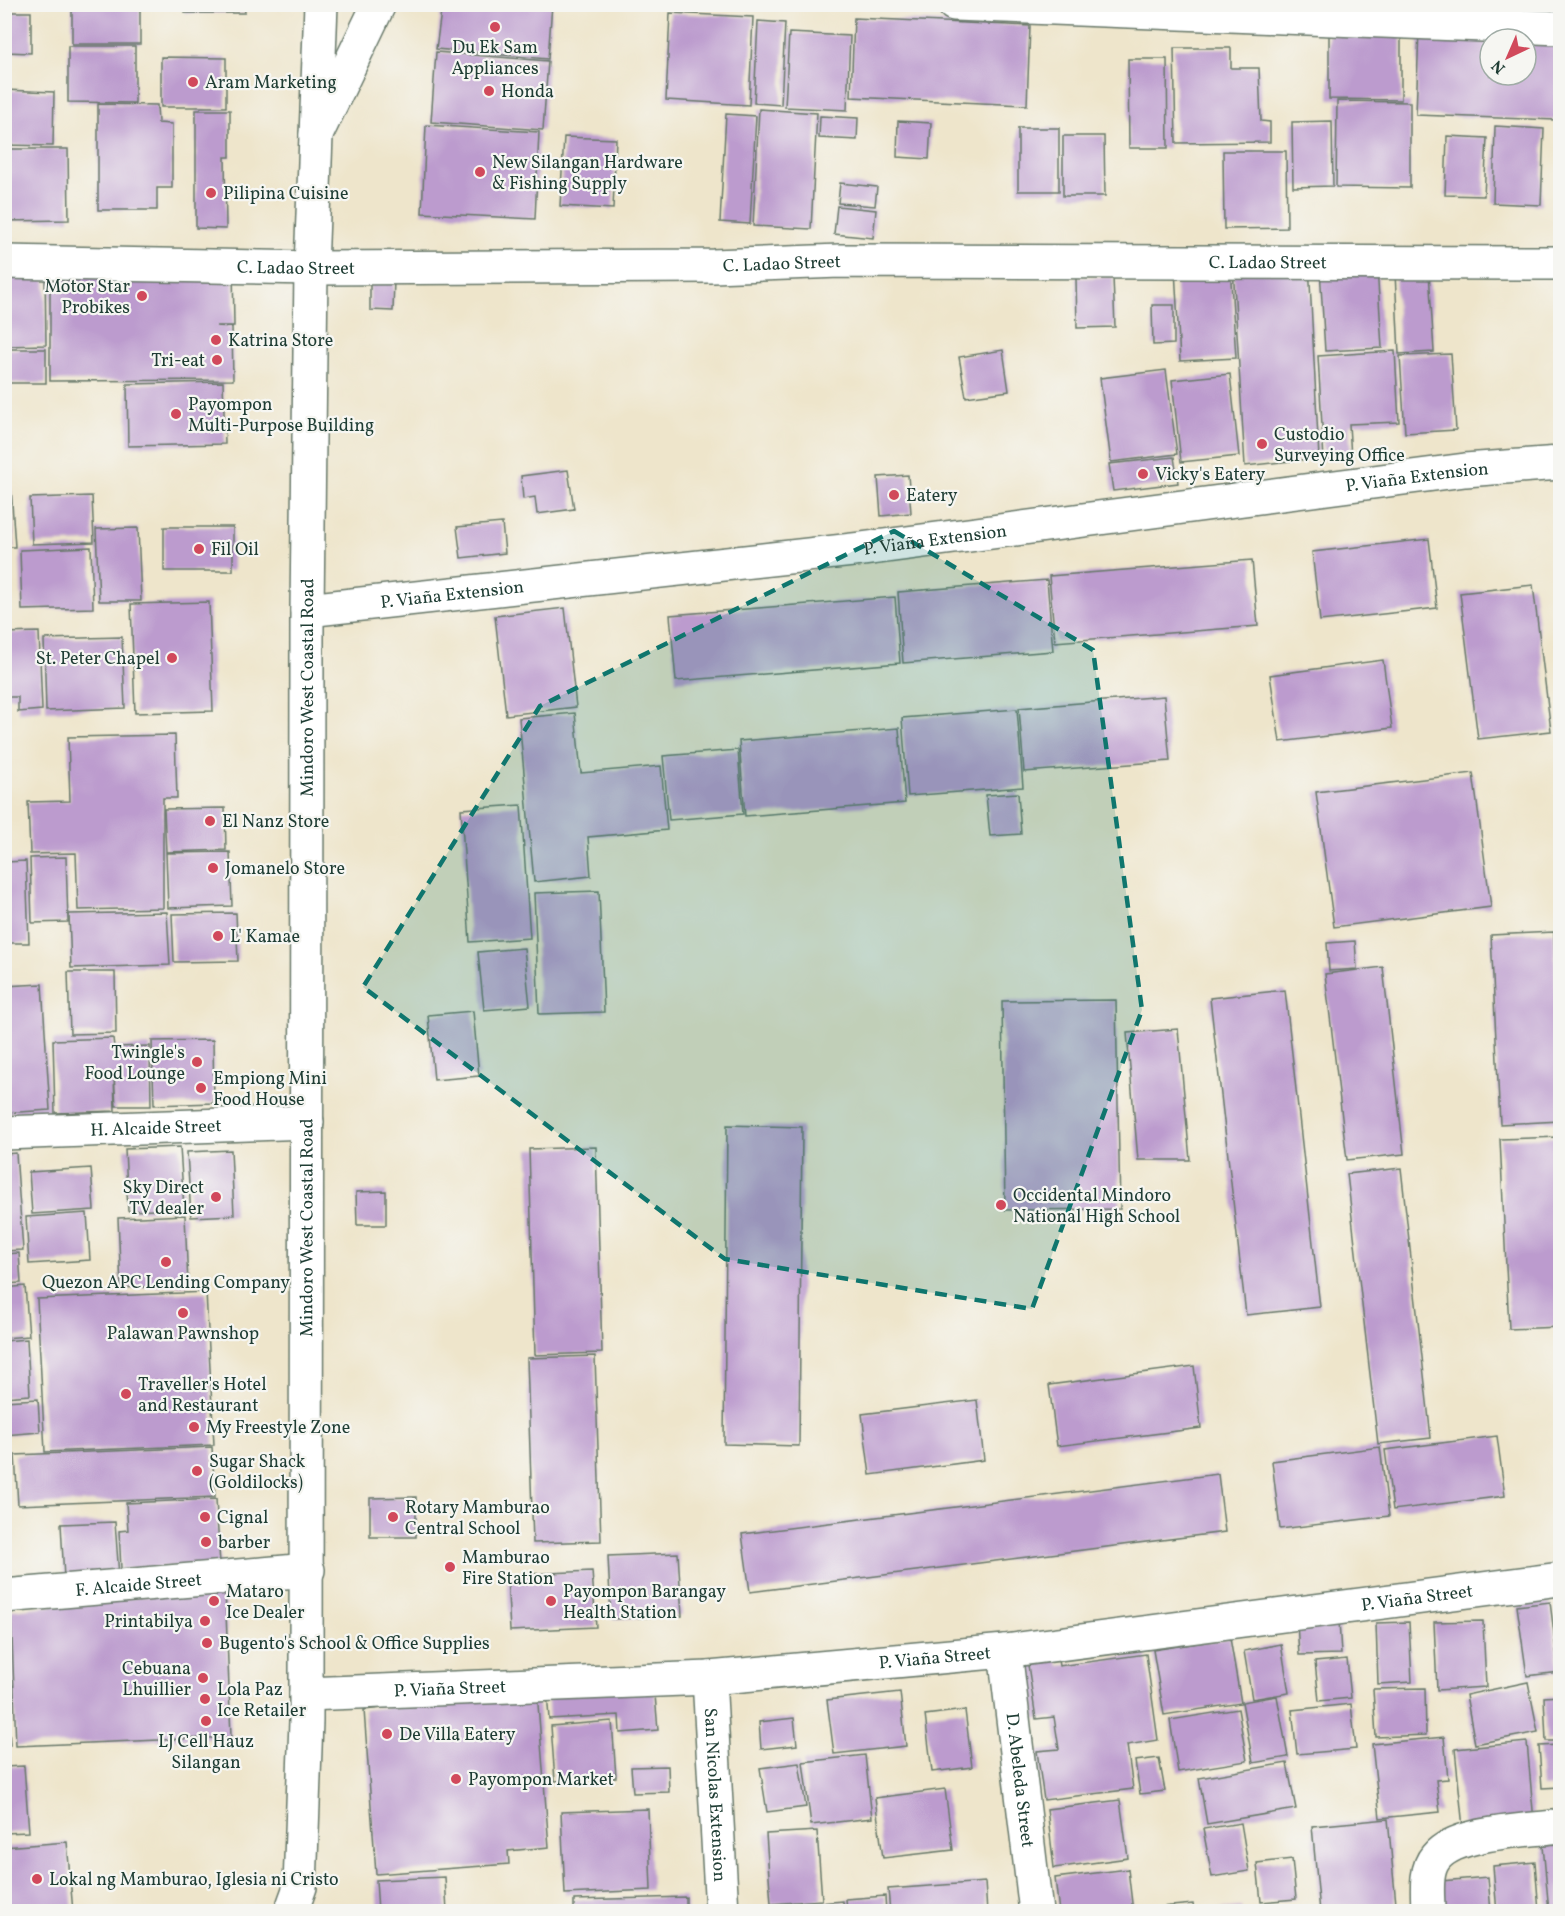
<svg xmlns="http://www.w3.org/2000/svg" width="1565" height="1916" font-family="Vollkorn,serif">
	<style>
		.building { fill: #bc9bce; fill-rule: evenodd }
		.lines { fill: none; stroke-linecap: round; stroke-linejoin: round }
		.minor-casing { stroke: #677869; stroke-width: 36 }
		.tertiary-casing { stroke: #677869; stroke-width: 36 }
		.primary-casing { stroke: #677869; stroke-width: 36 }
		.minor { stroke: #fff; stroke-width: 33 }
		.tertiary { stroke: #fff; stroke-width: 33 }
		.primary { stroke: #fff; stroke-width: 33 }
		.marked { fill: #0f766e; fill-opacity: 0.2; stroke: #0f766e; stroke-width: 4.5; stroke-dasharray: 12 8; stroke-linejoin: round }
		.poi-dot { fill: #d1495b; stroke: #f6f6f2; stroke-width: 2 }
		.labels { text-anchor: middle; stroke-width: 4.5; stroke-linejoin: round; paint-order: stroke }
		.poi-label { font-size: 18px; fill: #1f3d34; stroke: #f6f6f2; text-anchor: start }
		.street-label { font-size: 18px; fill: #1f3d34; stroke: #f6f6f2 }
	</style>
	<rect width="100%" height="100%" fill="#f6f6f2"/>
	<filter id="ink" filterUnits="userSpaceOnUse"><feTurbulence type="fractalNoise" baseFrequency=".0167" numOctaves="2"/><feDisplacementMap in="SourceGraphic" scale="12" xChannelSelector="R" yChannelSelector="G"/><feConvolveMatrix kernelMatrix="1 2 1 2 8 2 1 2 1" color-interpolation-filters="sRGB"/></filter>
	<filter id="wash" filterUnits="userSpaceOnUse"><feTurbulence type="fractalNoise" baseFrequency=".008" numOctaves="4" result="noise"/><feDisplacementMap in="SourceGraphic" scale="24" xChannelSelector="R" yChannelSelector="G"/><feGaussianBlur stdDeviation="1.35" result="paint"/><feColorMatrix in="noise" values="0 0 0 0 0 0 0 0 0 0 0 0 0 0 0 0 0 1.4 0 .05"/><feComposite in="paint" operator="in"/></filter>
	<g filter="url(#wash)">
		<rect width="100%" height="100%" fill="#eee5cb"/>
		<g id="blocks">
			<g class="building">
				<rect x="72" y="4" width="68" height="40"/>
				<polygon points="185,4 244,4 245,13 185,13"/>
				<polygon points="442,4 552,4 548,59 436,49"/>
				<polygon points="5,12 31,12 31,53 5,52"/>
				<polygon points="670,13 753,17 749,105 666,100"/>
				<polygon points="854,18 1030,26 1027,105 851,97"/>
				<polygon points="758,21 785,23 781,105 754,103"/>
				<path d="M1419 29 1559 34 1556 120 1416 115ZM1490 39H1526V75H1490Z"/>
				<polygon points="789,33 850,36 847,110 785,107"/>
				<polygon points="1329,34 1401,35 1401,100 1329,99"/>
				<polygon points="68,46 135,46 135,103 68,102"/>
				<polygon points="1174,48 1231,48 1231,68 1259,68 1261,121 1270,122 1270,142 1176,143"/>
				<polygon points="436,52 548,61 543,130 431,122"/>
				<polygon points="161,57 226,58 226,107 161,107"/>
				<polygon points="1128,59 1167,59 1168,148 1129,148"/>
				<polygon points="4,90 54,92 53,146 4,145"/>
				<polygon points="1337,101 1410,102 1410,188 1336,187"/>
				<polygon points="98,104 157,105 158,123 172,124 172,188 157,188 157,210 98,210"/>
				<polygon points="759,109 817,113 811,229 753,226"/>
				<polygon points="196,110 230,110 230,157 225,157 226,229 196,228"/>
				<polygon points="726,114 756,116 750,224 720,222"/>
				<polygon points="820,116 858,118 857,140 819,138"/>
				<polygon points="898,121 931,123 929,159 897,157"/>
				<polygon points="1332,121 1333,186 1293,187 1292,122"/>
				<polygon points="426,125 539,132 535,219 422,213"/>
				<polygon points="1495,126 1544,129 1541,205 1493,203"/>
				<rect x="1018" y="128" width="41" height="63"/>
				<polygon points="1063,136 1104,136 1105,196 1063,196"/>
				<polygon points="1447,136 1487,138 1484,196 1445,195"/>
				<polygon points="564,137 616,139 613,209 560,206"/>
				<polygon points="4,149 68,149 69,220 4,221"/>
				<polygon points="1223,151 1286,151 1287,228 1224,229"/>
				<polygon points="840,183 877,187 875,206 838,203"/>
				<polygon points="837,206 876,210 873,238 834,234"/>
				<polygon points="1309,263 1319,458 1245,466 1233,267"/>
				<polygon points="233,266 234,326 216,326 232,327 233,380 50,381 50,267"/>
				<polygon points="1230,266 1236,358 1180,361 1175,269"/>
				<polygon points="1377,266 1382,348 1325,351 1320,269"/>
				<polygon points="4,267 45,267 46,345 4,346"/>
				<polygon points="1429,271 1434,352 1399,354 1395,273"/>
				<polygon points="1113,277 1115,327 1077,328 1076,278"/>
				<polygon points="370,278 394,279 393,311 370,310"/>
				<polygon points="1152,305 1174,305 1174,344 1153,345"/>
				<polygon points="4,349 46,349 46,383 5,383"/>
				<polygon points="1003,350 1009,391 966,397 959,357"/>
				<polygon points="1395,351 1399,422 1349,424 1351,458 1324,460 1318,356"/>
				<polygon points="1451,354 1456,430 1405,433 1400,356"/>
				<polygon points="1166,370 1177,454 1111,462 1100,378"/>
				<polygon points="1230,374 1239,456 1181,462 1172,380"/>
				<polygon points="223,382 225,444 128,446 127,384"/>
				<polygon points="1174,457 1178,483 1113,491 1109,464"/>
				<polygon points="568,470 574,509 537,514 535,497 523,499 521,476"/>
				<polygon points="908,475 911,513 881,516 878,477"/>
				<polygon points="11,488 15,547 4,547 4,489"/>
				<polygon points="92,496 94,542 32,544 30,498"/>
				<polygon points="502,523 505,553 461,558 457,527"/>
				<rect x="164" y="527" width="69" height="44"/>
				<polygon points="138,528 141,601 99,601 96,529"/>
				<polygon points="1429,539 1437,608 1320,621 1312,552"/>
				<polygon points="91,547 93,608 22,610 20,550"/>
				<polygon points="1252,560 1258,626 1055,642 1049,576"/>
				<polygon points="1047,580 1053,651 903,663 898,592"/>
				<polygon points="1533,585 1551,731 1478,739 1460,593"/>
				<polygon points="895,597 900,663 676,681 670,615"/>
				<polygon points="209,602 213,711 135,713 131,604"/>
				<polygon points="565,608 576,707 506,715 495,616"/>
				<polygon points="39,632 42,710 18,712 18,697 4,697 4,633"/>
				<polygon points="122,637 125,708 46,711 44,639"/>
				<polygon points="1383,660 1392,728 1280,742 1270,675"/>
				<polygon points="1164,696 1170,761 1024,772 1019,708"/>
				<polygon points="1017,709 1023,787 908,796 902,718"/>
				<polygon points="575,713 581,773 661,766 667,830 588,837 591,876 534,882 519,718"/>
				<polygon points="899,728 905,803 745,816 739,741"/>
				<polygon points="175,735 177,798 163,798 163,908 78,910 76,853 30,854 28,802 70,801 68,737"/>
				<polygon points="738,750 743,814 669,820 663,756"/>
				<polygon points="1473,773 1491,907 1334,927 1316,792"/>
				<polygon points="4,784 6,784 7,822 4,822"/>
				<polygon points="1018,793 1021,834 990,836 986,795"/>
				<polygon points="521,805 530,938 470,942 461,809"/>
				<polygon points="225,808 226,850 166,852 164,809"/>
				<polygon points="230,852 232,906 168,908 166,853"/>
				<polygon points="66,857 68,922 32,923 30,858"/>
				<polygon points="26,861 29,943 5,943 5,862"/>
				<polygon points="599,891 604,1012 539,1014 534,893"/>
				<polygon points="167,912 170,965 71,968 69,914"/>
				<polygon points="236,913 238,961 174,962 172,914"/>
				<polygon points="1554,932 1560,1121 1500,1124 1491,935"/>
				<polygon points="1355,941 1357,969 1329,971 1327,943"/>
				<polygon points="524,948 530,1006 484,1010 478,952"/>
				<polygon points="1383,967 1404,1154 1347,1160 1325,974"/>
				<polygon points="68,972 115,972 116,1033 70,1034"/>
				<polygon points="42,984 50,1110 5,1113 4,986"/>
				<polygon points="1285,990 1320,1307 1246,1315 1210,998"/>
				<polygon points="1116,1000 1120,1209 1005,1210 1002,1001"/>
				<polygon points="473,1011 479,1076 434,1080 428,1015"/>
				<polygon points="1178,1029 1190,1160 1138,1160 1127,1033"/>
				<polygon points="113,1038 114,1047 150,1046 151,1106 116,1106 114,1075 115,1111 55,1113 53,1040"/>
				<polygon points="213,1040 214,1103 154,1105 152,1041"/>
				<polygon points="727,1125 802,1127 799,1446 724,1444"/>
				<polygon points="1560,1137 1560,1327 1509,1329 1500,1139"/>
				<polygon points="180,1147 184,1209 128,1211 125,1149"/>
				<polygon points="596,1147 602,1353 535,1355 529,1149"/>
				<polygon points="231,1150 234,1215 191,1217 187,1152"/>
				<polygon points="16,1153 23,1250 4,1251 4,1154"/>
				<polygon points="91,1168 94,1210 32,1214 29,1172"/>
				<polygon points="1401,1168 1431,1438 1378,1444 1347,1174"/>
				<polygon points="386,1191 386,1225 357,1225 356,1192"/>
				<polygon points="87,1213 90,1260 29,1264 26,1217"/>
				<polygon points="185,1215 188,1285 121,1288 118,1218"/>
				<polygon points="19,1253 21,1283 4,1284 4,1254"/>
				<polygon points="25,1286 29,1336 4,1338 4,1288"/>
				<polygon points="206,1292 214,1445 45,1452 37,1299"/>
				<polygon points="27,1339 30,1395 4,1397 4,1341"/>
				<polygon points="595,1356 601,1541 533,1543 527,1358"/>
				<polygon points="1194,1366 1201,1428 1057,1446 1049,1385"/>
				<polygon points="38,1399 40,1432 4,1435 4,1401"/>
				<polygon points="977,1400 984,1460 870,1475 862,1414"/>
				<polygon points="1497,1436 1505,1496 1393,1510 1385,1450"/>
				<polygon points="212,1447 215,1497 18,1505 15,1455"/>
				<polygon points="1380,1447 1389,1516 1280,1529 1272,1461"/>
				<polygon points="1218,1474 1225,1532 750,1592 742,1534"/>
				<polygon points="416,1497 416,1537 370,1537 370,1498"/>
				<polygon points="216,1499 220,1565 121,1569 119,1531 128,1530 126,1503"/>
				<polygon points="115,1522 119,1576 64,1578 61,1524"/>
				<polygon points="678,1553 682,1616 611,1619 608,1556"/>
				<polygon points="592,1571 596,1627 510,1631 507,1575"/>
				<polygon points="225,1588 231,1737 16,1746 11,1610"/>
				<polygon points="1550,1602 1559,1672 1527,1676 1517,1606"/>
				<polygon points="1339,1620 1341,1654 1299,1655 1297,1622"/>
				<polygon points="1483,1621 1486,1687 1437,1690 1434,1622"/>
				<polygon points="1409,1622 1412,1682 1378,1684 1376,1623"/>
				<polygon points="1230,1638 1241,1703 1164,1715 1153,1650"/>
				<polygon points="1281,1644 1289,1693 1252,1699 1244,1651"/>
				<polygon points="1057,1654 1059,1666 1146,1654 1158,1740 1127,1745 1133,1789 1044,1800 1037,1751 1059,1749 1054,1717 1036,1719 1027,1658"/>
				<polygon points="1347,1659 1351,1698 1319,1701 1315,1662"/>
				<polygon points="1528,1682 1538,1732 1475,1744 1466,1695"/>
				<polygon points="654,1683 658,1730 620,1733 619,1715 549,1719 547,1692"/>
				<polygon points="4,1685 6,1685 10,1745 4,1745"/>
				<polygon points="1425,1688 1426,1735 1376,1737 1373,1689"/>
				<polygon points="537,1691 549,1847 508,1851 509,1864 376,1874 364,1710"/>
				<polygon points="900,1692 906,1746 834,1754 827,1700"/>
				<polygon points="1277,1696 1288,1757 1253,1763 1242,1702"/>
				<polygon points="1560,1696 1560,1741 1546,1741 1544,1697"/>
				<polygon points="1351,1704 1356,1749 1297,1754 1292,1710"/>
				<polygon points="1238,1709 1247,1761 1178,1772 1170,1720"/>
				<polygon points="965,1710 972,1767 932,1772 925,1715"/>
				<polygon points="794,1718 797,1745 761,1749 759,1722"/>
				<polygon points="612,1721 616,1777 555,1781 551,1726"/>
				<polygon points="1444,1737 1448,1779 1436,1780 1440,1812 1380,1818 1372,1744"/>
				<polygon points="1527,1742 1534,1822 1463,1828 1455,1749"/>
				<polygon points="1560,1745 1560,1787 1542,1788 1539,1746"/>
				<polygon points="865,1755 872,1818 811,1825 803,1762"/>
				<polygon points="1159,1758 1165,1791 1140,1794 1135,1761"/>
				<polygon points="799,1763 806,1807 767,1812 760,1768"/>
				<polygon points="1287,1763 1296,1809 1207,1824 1199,1778"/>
				<polygon points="24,1766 29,1832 4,1833 4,1767"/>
				<polygon points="668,1766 669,1792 633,1793 631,1767"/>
				<polygon points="945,1789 953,1850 883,1858 875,1798"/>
				<polygon points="1120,1800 1128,1858 1054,1868 1047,1809"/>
				<polygon points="648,1809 651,1890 565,1894 561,1812"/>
				<polygon points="1388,1819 1396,1904 1320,1912 1312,1826"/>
				<polygon points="1241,1823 1249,1871 1212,1877 1203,1829"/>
				<polygon points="817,1831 822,1900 771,1904 766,1834"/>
				<polygon points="67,1842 73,1912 4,1912 4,1847"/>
				<polygon points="1560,1844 1560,1912 1549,1912 1543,1845"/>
				<polygon points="1292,1859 1296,1899 1261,1902 1257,1863"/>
				<polygon points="1535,1862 1539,1912 1497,1912 1493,1866"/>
				<polygon points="1128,1869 1133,1912 1059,1912 1055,1878"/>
				<polygon points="445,1877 447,1912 378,1912 376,1880"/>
				<polygon points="1488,1877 1491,1912 1444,1912 1441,1881"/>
				<polygon points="985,1882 987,1912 890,1912 888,1889"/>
				<polygon points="885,1896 886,1912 847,1912 846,1899"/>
				<polygon points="686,1897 686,1912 574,1912 574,1900"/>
				<polygon points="843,1901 844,1912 795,1912 795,1905"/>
				<polygon points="1193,1904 1194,1912 1150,1912 1150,1908"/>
				<polygon points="1242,1907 1243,1912 1210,1912 1210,1910"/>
				<polygon points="792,1908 792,1912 766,1912 766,1910"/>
			</g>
		</g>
	</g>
	<g filter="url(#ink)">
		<use href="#blocks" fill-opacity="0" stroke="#677869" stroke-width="1.5"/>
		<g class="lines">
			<defs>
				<g id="minor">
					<polyline points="954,4 1560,28"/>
					<path id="s1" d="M4 262 311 268 713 266 840 261 1560 263"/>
					<path id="s2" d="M307 610 862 549 1465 470 1560 463"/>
					<path id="s3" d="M4 1133 307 1122"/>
					<path id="s4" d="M4 1596 308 1570"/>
					<path id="s5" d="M1005 1651 1036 1912"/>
					<path id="s6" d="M709 1678 722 1912"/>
					<path id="s7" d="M306 1694 709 1678 1005 1651 1560 1579"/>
					<path d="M1428 1912C1428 1895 1424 1871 1436 1857 1457 1831 1528 1831 1560 1826"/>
				</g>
				<polyline id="tertiary" points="316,135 379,4"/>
				<g id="primary">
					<path id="s8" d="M291 1912 300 1887 306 1721 307 610 311 268 321 4"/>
				</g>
			</defs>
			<use href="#minor" class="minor-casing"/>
			<use href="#tertiary" class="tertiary-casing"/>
			<use href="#primary" class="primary-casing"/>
			<use href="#minor" class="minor"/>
			<use href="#tertiary" class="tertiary"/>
			<use href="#primary" class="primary"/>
		</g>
	</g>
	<path class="marked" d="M894 531 1093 650 1142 1010 1032 1309 725 1259 363 987 540 706Z"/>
	<g class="poi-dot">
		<circle cx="495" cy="27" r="6"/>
		<circle cx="193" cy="82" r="6"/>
		<circle cx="489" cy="91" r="6"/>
		<circle cx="480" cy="172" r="6"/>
		<circle cx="211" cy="193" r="6"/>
		<circle cx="142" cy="296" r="6"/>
		<circle cx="216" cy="340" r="6"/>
		<circle cx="217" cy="360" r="6"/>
		<circle cx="176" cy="414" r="6"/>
		<circle cx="1262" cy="444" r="6"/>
		<circle cx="1143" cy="474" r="6"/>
		<circle cx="894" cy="495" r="6"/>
		<circle cx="199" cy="549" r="6"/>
		<circle cx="172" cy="658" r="6"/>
		<circle cx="210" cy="821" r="6"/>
		<circle cx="213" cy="868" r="6"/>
		<circle cx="218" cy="936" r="6"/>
		<circle cx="197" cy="1062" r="6"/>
		<circle cx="201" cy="1088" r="6"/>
		<circle cx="216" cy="1197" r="6"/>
		<circle cx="1001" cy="1205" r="6"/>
		<circle cx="166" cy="1262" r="6"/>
		<circle cx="183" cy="1313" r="6"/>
		<circle cx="126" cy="1394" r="6"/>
		<circle cx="194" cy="1427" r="6"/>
		<circle cx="197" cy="1471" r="6"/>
		<circle cx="205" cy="1517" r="6"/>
		<circle cx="393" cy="1517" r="6"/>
		<circle cx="206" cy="1542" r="6"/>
		<circle cx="450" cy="1567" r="6"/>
		<circle cx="214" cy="1601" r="6"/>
		<circle cx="551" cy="1601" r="6"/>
		<circle cx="205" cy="1621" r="6"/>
		<circle cx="207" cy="1643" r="6"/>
		<circle cx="203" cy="1678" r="6"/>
		<circle cx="205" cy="1699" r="6"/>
		<circle cx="206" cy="1721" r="6"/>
		<circle cx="387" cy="1734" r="6"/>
		<circle cx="456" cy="1779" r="6"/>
		<circle cx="37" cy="1879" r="6"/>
	</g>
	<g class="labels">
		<g class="poi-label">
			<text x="495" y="53" text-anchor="middle">Du Ek Sam<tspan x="495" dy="21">Appliances</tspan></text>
			<text x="205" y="88">Aram Marketing</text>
			<text x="501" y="97">Honda</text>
			<text x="492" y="168">New Silangan Hardware<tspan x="492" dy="21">&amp; Fishing Supply</tspan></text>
			<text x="223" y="199">Pilipina Cuisine</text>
			<text x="130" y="292" text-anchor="end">Motor Star<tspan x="130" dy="21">Probikes</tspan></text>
			<text x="228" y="346">Katrina Store</text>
			<text x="205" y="366" text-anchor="end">Tri-eat</text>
			<text x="188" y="410">Payompon<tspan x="188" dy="21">Multi-Purpose Building</tspan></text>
			<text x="1274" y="440">Custodio<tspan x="1274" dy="21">Surveying Office</tspan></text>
			<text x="1155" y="480">Vicky's Eatery</text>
			<text x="906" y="501">Eatery</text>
			<text x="211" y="555">Fil Oil</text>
			<text x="160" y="664" text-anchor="end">St. Peter Chapel</text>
			<text x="222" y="827">El Nanz Store</text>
			<text x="225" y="874">Jomanelo Store</text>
			<text x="230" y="942">L' Kamae</text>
			<text x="185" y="1058" text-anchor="end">Twingle's<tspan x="185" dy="21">Food Lounge</tspan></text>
			<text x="213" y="1084">Empiong Mini<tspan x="213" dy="21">Food House</tspan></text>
			<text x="204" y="1193" text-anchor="end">Sky Direct<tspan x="204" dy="21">TV dealer</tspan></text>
			<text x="1013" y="1201">Occidental Mindoro<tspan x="1013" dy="21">National High School</tspan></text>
			<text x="166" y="1288" text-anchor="middle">Quezon APC Lending Company</text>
			<text x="183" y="1339" text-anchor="middle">Palawan Pawnshop</text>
			<text x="138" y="1390">Traveller's Hotel<tspan x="138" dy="21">and Restaurant</tspan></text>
			<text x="206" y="1433">My Freestyle Zone</text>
			<text x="209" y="1467">Sugar Shack<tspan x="209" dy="21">(Goldilocks)</tspan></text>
			<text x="405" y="1513">Rotary Mamburao<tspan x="405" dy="21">Central School</tspan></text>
			<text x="217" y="1523">Cignal</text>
			<text x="218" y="1548">barber</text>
			<text x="462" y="1563">Mamburao<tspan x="462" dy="21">Fire Station</tspan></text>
			<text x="226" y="1597">Mataro<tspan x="226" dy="21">Ice Dealer</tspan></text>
			<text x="563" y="1597">Payompon Barangay<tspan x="563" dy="21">Health Station</tspan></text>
			<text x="193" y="1627" text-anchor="end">Printabilya</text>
			<text x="219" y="1649">Bugento's School &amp; Office Supplies</text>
			<text x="191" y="1674" text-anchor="end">Cebuana<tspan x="191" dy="21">Lhuillier</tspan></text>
			<text x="217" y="1695">Lola Paz<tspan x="217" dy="21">Ice Retailer</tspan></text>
			<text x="399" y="1740">De Villa Eatery</text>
			<text x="206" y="1747" text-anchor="middle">LJ Cell Hauz<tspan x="206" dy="21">Silangan</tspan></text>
			<text x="468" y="1785">Payompon Market</text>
			<text x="49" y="1885">Lokal ng Mamburao, Iglesia ni Cristo</text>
		</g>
		<g class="street-label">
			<text dy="6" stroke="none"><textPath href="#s1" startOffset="1264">C. Ladao Street</textPath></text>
			<text dy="6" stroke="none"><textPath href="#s1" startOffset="778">C. Ladao Street</textPath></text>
			<text dy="6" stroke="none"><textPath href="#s1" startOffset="292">C. Ladao Street</textPath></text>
			<text dy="6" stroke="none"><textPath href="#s2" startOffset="1118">P. Viaña Extension</textPath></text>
			<text dy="6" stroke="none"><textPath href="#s2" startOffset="632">P. Viaña Extension</textPath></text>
			<text dy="6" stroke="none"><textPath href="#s2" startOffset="146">P. Viaña Extension</textPath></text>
			<text dy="6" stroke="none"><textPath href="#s8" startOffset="1226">Mindoro West Coastal Road</textPath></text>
			<text dy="6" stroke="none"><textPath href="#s3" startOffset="152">H. Alcaide Street</textPath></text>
			<text dy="6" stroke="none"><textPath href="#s8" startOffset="686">Mindoro West Coastal Road</textPath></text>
			<text dy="6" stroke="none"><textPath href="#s4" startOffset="135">F. Alcaide Street</textPath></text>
			<text dy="6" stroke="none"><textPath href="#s7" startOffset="1116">P. Viaña Street</textPath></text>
			<text dy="6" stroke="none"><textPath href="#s7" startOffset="630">P. Viaña Street</textPath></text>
			<text dy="6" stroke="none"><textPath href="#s7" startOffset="144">P. Viaña Street</textPath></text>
			<text dy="6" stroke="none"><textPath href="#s5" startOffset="130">D. Abeleda Street</textPath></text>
			<text dy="6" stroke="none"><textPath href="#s6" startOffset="117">San Nicolas Extension</textPath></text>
		</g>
	</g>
	<rect width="1565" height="1916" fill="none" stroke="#f6f6f2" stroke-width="24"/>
	<g transform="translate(1508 57) rotate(224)"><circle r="28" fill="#f6f6f2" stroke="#a0aca6" stroke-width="1.5"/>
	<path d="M0-4.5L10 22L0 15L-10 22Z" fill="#d1495b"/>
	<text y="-9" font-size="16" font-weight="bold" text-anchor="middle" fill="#1f3d34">N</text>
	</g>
</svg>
